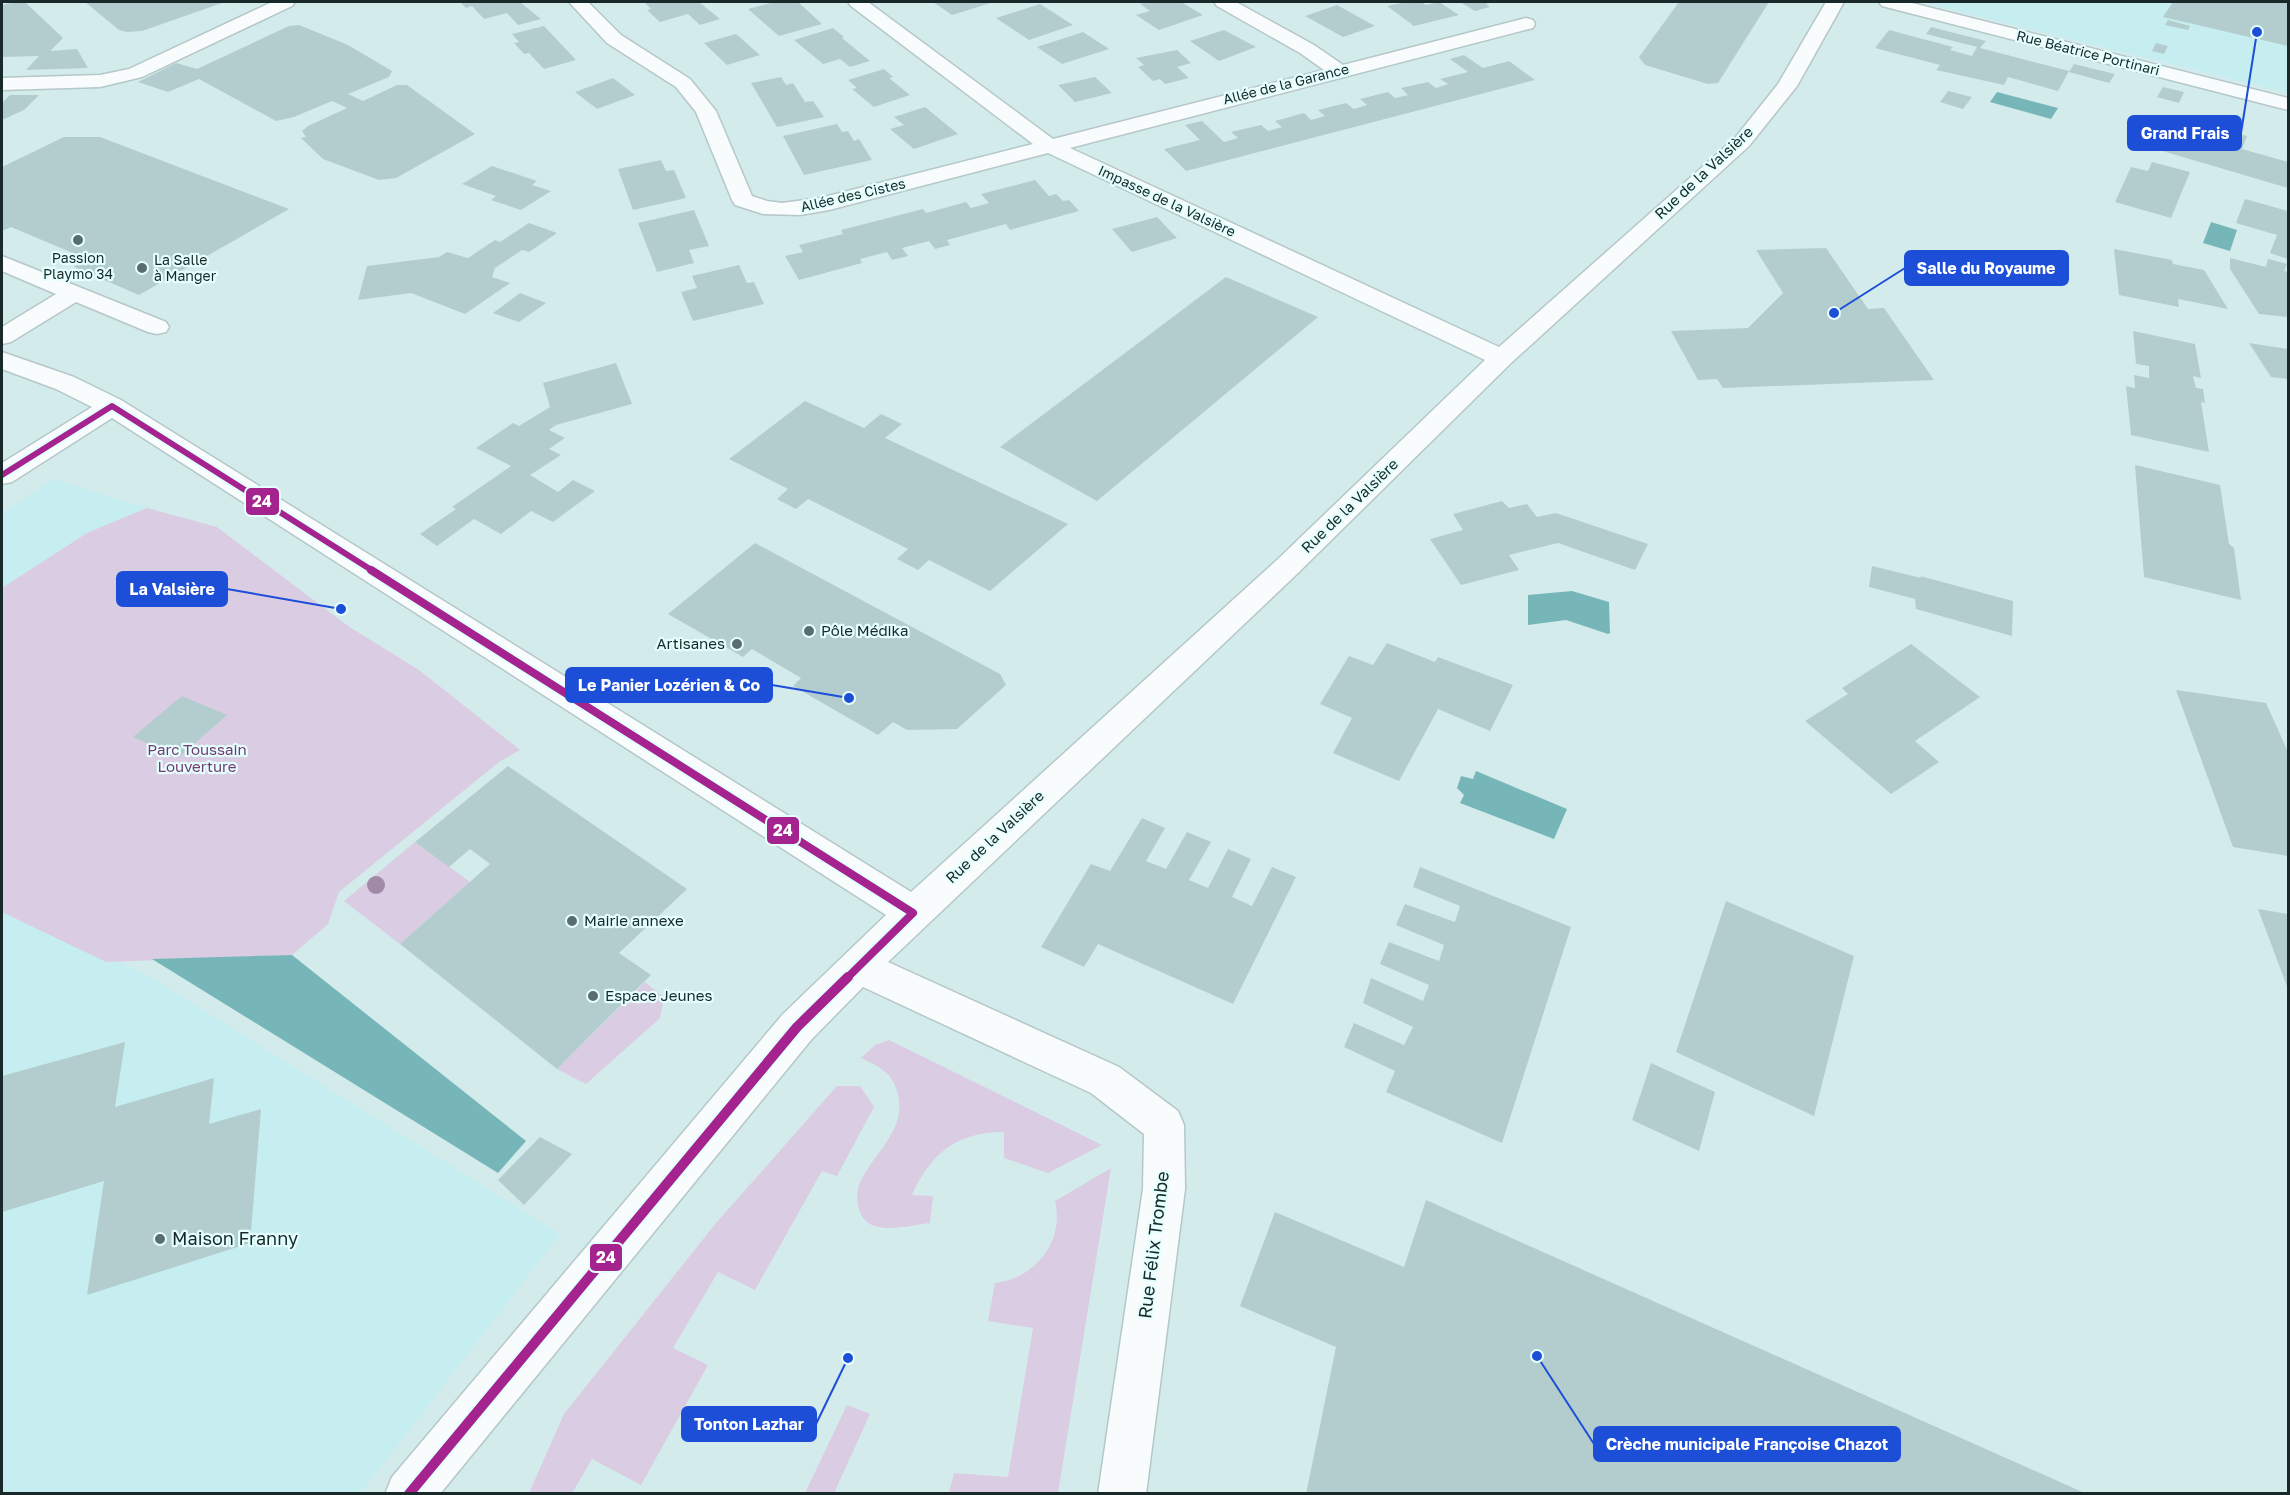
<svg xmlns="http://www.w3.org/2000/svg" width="2290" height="1495" font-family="'Golos Text',sans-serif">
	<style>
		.built { fill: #c6edef }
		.green { fill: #dacce2 }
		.water { fill: #76b6b8 }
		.building { fill: #b3cdce }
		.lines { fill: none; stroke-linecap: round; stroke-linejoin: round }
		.lane-casing { stroke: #b5c7c8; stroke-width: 3 }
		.street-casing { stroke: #b5c7c8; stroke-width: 3 }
		.lane { fill: #f9fcfc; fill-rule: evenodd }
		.street { fill: #f9fcfc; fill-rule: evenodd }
		.bus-1-far2-casing { stroke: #e5ffff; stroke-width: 10 }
		.bus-1-far1-casing { stroke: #e5ffff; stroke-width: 12 }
		.bus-1-casing { stroke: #e5ffff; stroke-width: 14 }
		.bus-1-far2 { stroke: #a4238f; stroke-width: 6 }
		.bus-1-far1 { stroke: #a4238f; stroke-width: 8 }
		.bus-1 { stroke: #a4238f; stroke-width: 10 }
		.tree { fill: #a08aa8 }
		.poi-dot { fill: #5a6d6e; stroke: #e5ffff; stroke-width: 2 }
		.labels { text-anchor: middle; stroke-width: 4.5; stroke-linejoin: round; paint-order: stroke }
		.far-street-label { font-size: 14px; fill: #19292a; stroke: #e5ffff }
		.far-poi-label { font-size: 14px; fill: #19292a; stroke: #e5ffff }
		.street-label { font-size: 15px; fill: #19292a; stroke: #e5ffff }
		.poi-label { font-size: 15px; fill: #19292a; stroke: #e5ffff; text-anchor: start }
		.park-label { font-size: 15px; fill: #763b71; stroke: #e5ffff }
		.near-poi-label { font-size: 18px; fill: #19292a; stroke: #e5ffff; text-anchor: start }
		.near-street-label { font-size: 18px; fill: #19292a; stroke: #e5ffff }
		.leader { fill: none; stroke: #1d4ed8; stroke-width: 2 }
		.callout-dot { fill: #1d4ed8; stroke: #e5ffff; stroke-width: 2 }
		.callout { fill: #1d4ed8; stroke: #1d4ed8; stroke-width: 2 }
		.callout-label { font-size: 16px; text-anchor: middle; font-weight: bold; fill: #fff }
		.line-badge { stroke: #e5ffff; stroke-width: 2 }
		.badge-label { font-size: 16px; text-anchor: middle; font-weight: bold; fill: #fff }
	</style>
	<rect width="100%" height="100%" fill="#d4ebec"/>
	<g class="built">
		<polygon points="1921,2 2288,2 2288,93"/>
		<polygon points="53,479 147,508 87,533 2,588 2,513"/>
		<polygon points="2,905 149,976 560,1234 361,1493 2,1493"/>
	</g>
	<g class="green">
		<polygon points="147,508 217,527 348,626 419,670 520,750 499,762 339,892 328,924 292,955 106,962 2,912 2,588 87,533"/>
		<polygon points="415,842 470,882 400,944 344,901"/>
		<polygon points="645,982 664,998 660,1018 586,1084 557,1069"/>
		<path d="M889 1040 1102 1145 1048 1173 1004 1158V1132C957 1132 931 1153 912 1195L933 1196 930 1223C910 1225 869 1238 860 1212 857 1203 856 1194 859 1185 873 1152 909 1130 897 1091 895 1084 891 1076 885 1072 879 1066 869 1062 861 1058L875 1045Z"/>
		<polygon points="837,1086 860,1086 874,1107 837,1176 822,1171 755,1290 718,1272 673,1348 708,1365 641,1485 592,1459 572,1493 529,1493 564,1414 716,1223"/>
		<path d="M1111 1168 1058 1493H949L954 1473 1008 1477 1033 1328 988 1321 995 1283C1035 1279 1065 1241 1055 1201Z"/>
		<polygon points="847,1405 870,1414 834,1493 805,1493"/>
	</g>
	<g class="water">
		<polygon points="1997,92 2058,108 2051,119 1990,102"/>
		<polygon points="2211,222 2237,230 2230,251 2203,243"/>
		<polygon points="1572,591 1609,602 1610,633 1608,634 1566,620 1528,625 1528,595"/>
		<polygon points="1476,771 1567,809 1554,839 1460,803 1464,795 1457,788 1461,776 1473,779"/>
		<polygon points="292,955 526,1141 498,1173 152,959"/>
	</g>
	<g class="building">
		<polygon points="15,2 25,2 63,38 50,51 77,49 88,68 26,70 39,56 2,57 2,5"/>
		<polygon points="85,2 225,2 142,31 127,32 119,30"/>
		<polygon points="460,2 520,2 541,19 518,25 507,13 484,19 472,6 466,8"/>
		<polygon points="644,2 699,2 720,19 700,25 688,14 660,22 647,10 651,9"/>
		<polygon points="774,2 798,2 822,24 779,36 748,9"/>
		<polygon points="933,2 994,2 952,15"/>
		<polygon points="1149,2 1181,2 1203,15 1159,30 1136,15 1150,11 1140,4"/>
		<polygon points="1408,2 1421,2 1426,5 1439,2 1459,15 1414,26 1387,6"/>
		<polygon points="1460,2 1493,2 1486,4 1490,7 1475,11"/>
		<polygon points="1679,2 1769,2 1718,83 1708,84 1645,65 1639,57"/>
		<polygon points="2173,2 2288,2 2288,46 2163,17"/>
		<polygon points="1040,4 1073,25 1029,40 996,18"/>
		<polygon points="1337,5 1375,26 1343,37 1305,16"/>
		<polygon points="2168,20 2190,26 2188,30 2165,25"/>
		<polygon points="299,25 348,45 392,71 389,77 348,94 363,101 397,85 407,85 475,134 396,178 379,180 323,159 301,138 306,137 302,131 308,126 347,108 332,101 294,117 276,121 199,79 168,92 138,82 176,63 197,69 289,26"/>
		<polygon points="544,26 576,60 544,69 529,53 524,54 514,43 519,42 512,34"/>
		<polygon points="1931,27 1986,41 1980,48 2069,71 2058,91 2008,77 2004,85 1936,70 1940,65 1875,48 1889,30 1953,47 1950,50 1972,56 1977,47 1926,34"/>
		<polygon points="833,28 844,37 842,38 870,61 850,67 840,59 823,64 794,40"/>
		<polygon points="1224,30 1256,47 1219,61 1190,41"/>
		<polygon points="1083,32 1109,49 1062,64 1037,47"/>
		<polygon points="736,34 760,55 727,65 704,43"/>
		<polygon points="2156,43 2168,46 2164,54 2152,51"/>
		<polygon points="1177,50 1191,63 1177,67 1189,78 1165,84 1160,79 1153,81 1138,67 1144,65 1136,58"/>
		<polygon points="1464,55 1483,68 1509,61 1535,80 1186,171 1164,149 1200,140 1185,125 1202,121 1224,142 1238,138 1231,132 1261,125 1268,131 1282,127 1275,121 1304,113 1311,120 1325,116 1318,110 1346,103 1354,109 1367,105 1360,99 1388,92 1395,98 1408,95 1401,88 1428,82 1436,88 1448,84 1440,79 1468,72 1450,59"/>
		<polygon points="2074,64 2115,74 2109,83 2069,72"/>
		<polygon points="884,69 893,77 889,78 910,95 874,107 852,89 857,88 848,80"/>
		<polygon points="781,77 786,85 793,83 805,102 813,101 824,117 777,127 751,83"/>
		<polygon points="1095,77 1112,93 1075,102 1058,85"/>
		<polygon points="613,78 635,95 597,109 575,92"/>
		<polygon points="2163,87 2184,92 2179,103 2157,97"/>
		<polygon points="1948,91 1972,97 1963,109 1940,102"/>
		<polygon points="10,95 39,95 24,110 2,120 2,103"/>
		<polygon points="925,107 958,134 914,149 890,129 904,125 894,117"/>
		<polygon points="2174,117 2247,136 2242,149 2288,162 2288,188 2159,150"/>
		<polygon points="837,124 842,132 848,131 854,141 859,139 872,160 804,175 783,136"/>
		<polygon points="64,137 100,137 289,209 139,295 74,267 87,259 11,227 2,231 2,167"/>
		<polygon points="661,160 666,171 674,170 686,198 633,210 618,169"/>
		<polygon points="2152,162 2190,172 2171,218 2115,202 2131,167 2148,171"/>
		<polygon points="492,166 537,181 532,185 551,191 521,210 491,200 496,196 462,184"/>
		<polygon points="1035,180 1049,196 1056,194 1063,201 1069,200 1079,211 1010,230 1006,224 947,240 950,245 935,249 929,241 902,248 908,256 892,260 887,252 860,259 862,263 799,280 785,256 803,252 799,245 843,234 841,230 923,209 926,213 966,202 971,208 989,203 981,194"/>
		<polygon points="2245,199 2288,211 2288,259 2270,253 2277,235 2236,223"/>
		<polygon points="694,210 709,246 689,250 694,263 657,272 638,223"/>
		<polygon points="1157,217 1177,238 1132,252 1112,229"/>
		<polygon points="529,223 557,233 529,252 522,250 495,268 492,277 510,283 465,314 411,293 358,300 367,266 439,257 447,252 468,258 495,240 500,242"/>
		<polygon points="1826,248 1868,309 1884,308 1934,380 1723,388 1717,379 1698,380 1671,331 1748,328 1783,293 1756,250"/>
		<polygon points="2114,249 2172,260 2173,264 2204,270 2228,309 2178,299 2179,307 2119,295"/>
		<polygon points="2230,258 2266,267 2268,259 2287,264 2284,271 2288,272 2288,317 2259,314 2230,269"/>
		<polygon points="739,265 747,283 754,282 764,304 693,321 681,292 697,288 692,276"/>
		<polygon points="1226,277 1318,317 1097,501 1000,447"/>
		<polygon points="520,293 546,303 519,322 493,313"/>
		<polygon points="2133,331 2195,344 2201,378 2193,376 2196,388 2203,389 2205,403 2201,402 2209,452 2131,435 2126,386 2135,388 2134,375 2149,378 2149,366 2136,364"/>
		<polygon points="2249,343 2288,349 2288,379 2271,377"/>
		<polygon points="616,363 632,404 556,425 549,430 565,438 549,449 561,455 530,475 558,492 573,480 595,491 553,522 531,511 501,534 474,519 437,546 420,534 456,509 452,507 511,466 476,448 513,423 519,426 550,407 543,383"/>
		<polygon points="805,401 864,428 881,414 902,424 885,438 1068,524 990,591 929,560 918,570 897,559 908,549 808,499 796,509 777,499 788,489 729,459"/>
		<polygon points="2135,465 2220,485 2229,544 2234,548 2241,600 2144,577"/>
		<polygon points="1502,501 1509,508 1527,504 1537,517 1556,513 1648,544 1635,570 1558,543 1509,555 1519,570 1461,585 1430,539 1463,530 1453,514"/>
		<polygon points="755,543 1000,674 1006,685 957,729 907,730 893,722 878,735 793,686 801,678 752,649 743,657 668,614"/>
		<polygon points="1872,566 1921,578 1920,576 2013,601 2012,636 1916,609 1915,599 1869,587"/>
		<polygon points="1387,643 1435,662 1438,657 1513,685 1490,731 1438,709 1399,781 1333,753 1352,718 1320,704 1349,656 1373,665"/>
		<polygon points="1911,644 1980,697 1915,741 1939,762 1891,794 1805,721 1848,694 1842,688"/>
		<polygon points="2176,690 2266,703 2288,752 2288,856 2233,847"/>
		<polygon points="182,696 227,715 178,758 133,737"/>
		<polygon points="508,766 687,889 619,953 651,975 557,1069 400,944 490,864 470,849 449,867 415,842"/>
		<polygon points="1142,818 1165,828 1146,861 1166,869 1187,832 1211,842 1189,880 1208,888 1228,849 1251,859 1232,897 1252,906 1272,867 1296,877 1233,1004 1098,944 1084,967 1041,947 1091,864 1110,871"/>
		<polygon points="1420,867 1571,927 1502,1143 1386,1092 1395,1071 1344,1047 1354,1023 1404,1045 1413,1027 1363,1003 1371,978 1423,1001 1429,985 1380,964 1389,942 1439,961 1444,945 1396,925 1405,904 1455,922 1460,906 1413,887"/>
		<polygon points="1726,901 1854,956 1814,1116 1676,1052"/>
		<polygon points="2258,909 2288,914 2288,989"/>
		<polygon points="125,1042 115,1107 214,1078 209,1124 261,1109 250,1243 87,1295 104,1181 2,1212 2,1076"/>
		<polygon points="1651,1063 1715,1092 1699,1151 1632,1120"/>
		<polygon points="540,1137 572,1154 524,1205 498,1180"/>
		<polygon points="1426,1200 2087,1494 1306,1494 1336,1347 1240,1306 1275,1212 1404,1267"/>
	</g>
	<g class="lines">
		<defs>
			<polygon id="lane" points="2,256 166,322 169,327 166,332 157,334 148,332 76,302 11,342 2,344 2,327 56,294 2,271"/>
			<g id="street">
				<polygon points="272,2 295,2 292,6 142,77 100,87 2,90 2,78 100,75 129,69"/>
				<polygon points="569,2 588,2 621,35 690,79 716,111 752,196 767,201 782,203 820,198 1033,144 851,6 848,2 868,2 1053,139 1324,70 1300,53 1217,6 1214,2 1236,2 1314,45 1343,65 1526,18 1533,20 1535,24 1533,28 1070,148 1499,347 1735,138 1778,84 1826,2 1844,2 1797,86 1749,146 1511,363 1298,573 888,962 1119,1067 1178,1111 1184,1125 1185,1189 1146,1494 1098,1494 1143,1189 1144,1134 1091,1093 863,987 811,1040 440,1494 385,1494 392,1477 783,1014 886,915 112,418 12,482 2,484 2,463 92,407 56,389 2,369 2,352 74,377 121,400 911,892 1278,559 1485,360 1048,153 829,210 800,215 763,214 735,205 732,200 696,112 676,87 607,43"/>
				<polygon points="1879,2 1908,2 2288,98 2288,110 1882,6"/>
			</g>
		</defs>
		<use href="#lane" class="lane-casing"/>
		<use href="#street" class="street-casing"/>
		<use href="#lane" class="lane"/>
		<use href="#street" class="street"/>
		<defs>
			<polyline id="bus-1-far2" points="2,475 112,406 373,571"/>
			<polyline id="bus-1-far1" points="371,570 913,913 847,978"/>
			<polyline id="bus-1" points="409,1494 797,1027 848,977"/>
		</defs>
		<use href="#bus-1-far2" class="bus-1-far2-casing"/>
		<use href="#bus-1-far1" class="bus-1-far1-casing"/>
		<use href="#bus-1" class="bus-1-casing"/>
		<use href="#bus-1-far2" class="bus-1-far2"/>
		<use href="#bus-1-far1" class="bus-1-far1"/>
		<use href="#bus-1" class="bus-1"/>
	</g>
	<circle class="tree" cx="376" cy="885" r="9"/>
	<g class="poi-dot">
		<circle cx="78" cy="240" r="6"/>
		<circle cx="142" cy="268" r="6"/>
		<circle cx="809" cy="631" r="6"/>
		<circle cx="737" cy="644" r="6"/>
		<circle cx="572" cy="921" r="6"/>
		<circle cx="593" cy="996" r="6"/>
		<circle cx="160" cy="1239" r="6"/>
	</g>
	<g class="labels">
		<g class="far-street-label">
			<text transform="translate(2088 53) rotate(14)" y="5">Rue Béatrice Portinari</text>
			<text transform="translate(1286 84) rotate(-14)" y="5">Allée de la Garance</text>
			<text transform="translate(853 195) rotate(-13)" y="5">Allée des Cistes</text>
			<text transform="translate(1167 201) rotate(25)" y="5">Impasse de la Valsière</text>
		</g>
		<g class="far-poi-label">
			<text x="78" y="263">Passion<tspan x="78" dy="16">Playmo 34</tspan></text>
			<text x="154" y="265" text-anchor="start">La Salle<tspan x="154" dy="16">à Manger</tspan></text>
		</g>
		<g class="street-label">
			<text transform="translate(1704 173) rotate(-43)" y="5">Rue de la Valsière</text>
			<text transform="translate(1350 506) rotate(-44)" y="5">Rue de la Valsière</text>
			<text transform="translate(995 837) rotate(-43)" y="5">Rue de la Valsière</text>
		</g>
		<g class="poi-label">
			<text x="821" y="636">Pôle Médika</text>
			<text x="725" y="649" text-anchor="end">Artisanes</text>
			<text x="584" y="926">Mairie annexe</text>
			<text x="605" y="1001">Espace Jeunes</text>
		</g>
		<g class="park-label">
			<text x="197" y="755">Parc Toussain<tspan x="197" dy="17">Louverture</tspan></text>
		</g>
		<g class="near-poi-label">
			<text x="172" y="1245">Maison Franny</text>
		</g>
		<g class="near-street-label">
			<text transform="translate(1154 1245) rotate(-83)" y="6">Rue Félix Trombe</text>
		</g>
	</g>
	<path class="leader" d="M2257 32L2241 133M1834 313L1905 268M341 609L227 589M849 698L772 685M848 1358L816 1424M1537 1356L1594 1444"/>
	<g class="callout-dot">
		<circle cx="2257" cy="32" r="6"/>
		<circle cx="1834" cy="313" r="6"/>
		<circle cx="341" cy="609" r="6"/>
		<circle cx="849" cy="698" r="6"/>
		<circle cx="848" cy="1358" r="6"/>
		<circle cx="1537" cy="1356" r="6"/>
	</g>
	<g class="callout">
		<rect x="2128" y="116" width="113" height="34" rx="6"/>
		<rect x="1905" y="251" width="163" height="34" rx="6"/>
		<rect x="117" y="572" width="110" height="34" rx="6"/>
		<rect x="566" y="668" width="206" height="34" rx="6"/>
		<rect x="682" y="1407" width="134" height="34" rx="6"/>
		<rect x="1594" y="1427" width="306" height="34" rx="6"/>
	</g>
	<g class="callout-label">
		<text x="2185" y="139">Grand Frais</text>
		<text x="1986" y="274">Salle du Royaume</text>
		<text x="172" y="595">La Valsière</text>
		<text x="669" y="691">Le Panier Lozérien &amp; Co</text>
		<text x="749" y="1430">Tonton Lazhar</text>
		<text x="1747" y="1450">Crèche municipale Françoise Chazot</text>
	</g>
	<g class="line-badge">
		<rect x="245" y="487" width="35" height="29" rx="6" fill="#a4238f"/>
		<rect x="766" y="816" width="34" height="29" rx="6" fill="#a4238f"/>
		<rect x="589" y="1243" width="34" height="29" rx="6" fill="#a4238f"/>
	</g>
	<g class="badge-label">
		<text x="262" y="507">24</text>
		<text x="783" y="836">24</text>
		<text x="606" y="1263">24</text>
	</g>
	<rect width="2290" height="1495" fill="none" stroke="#19292a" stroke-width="6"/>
</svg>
